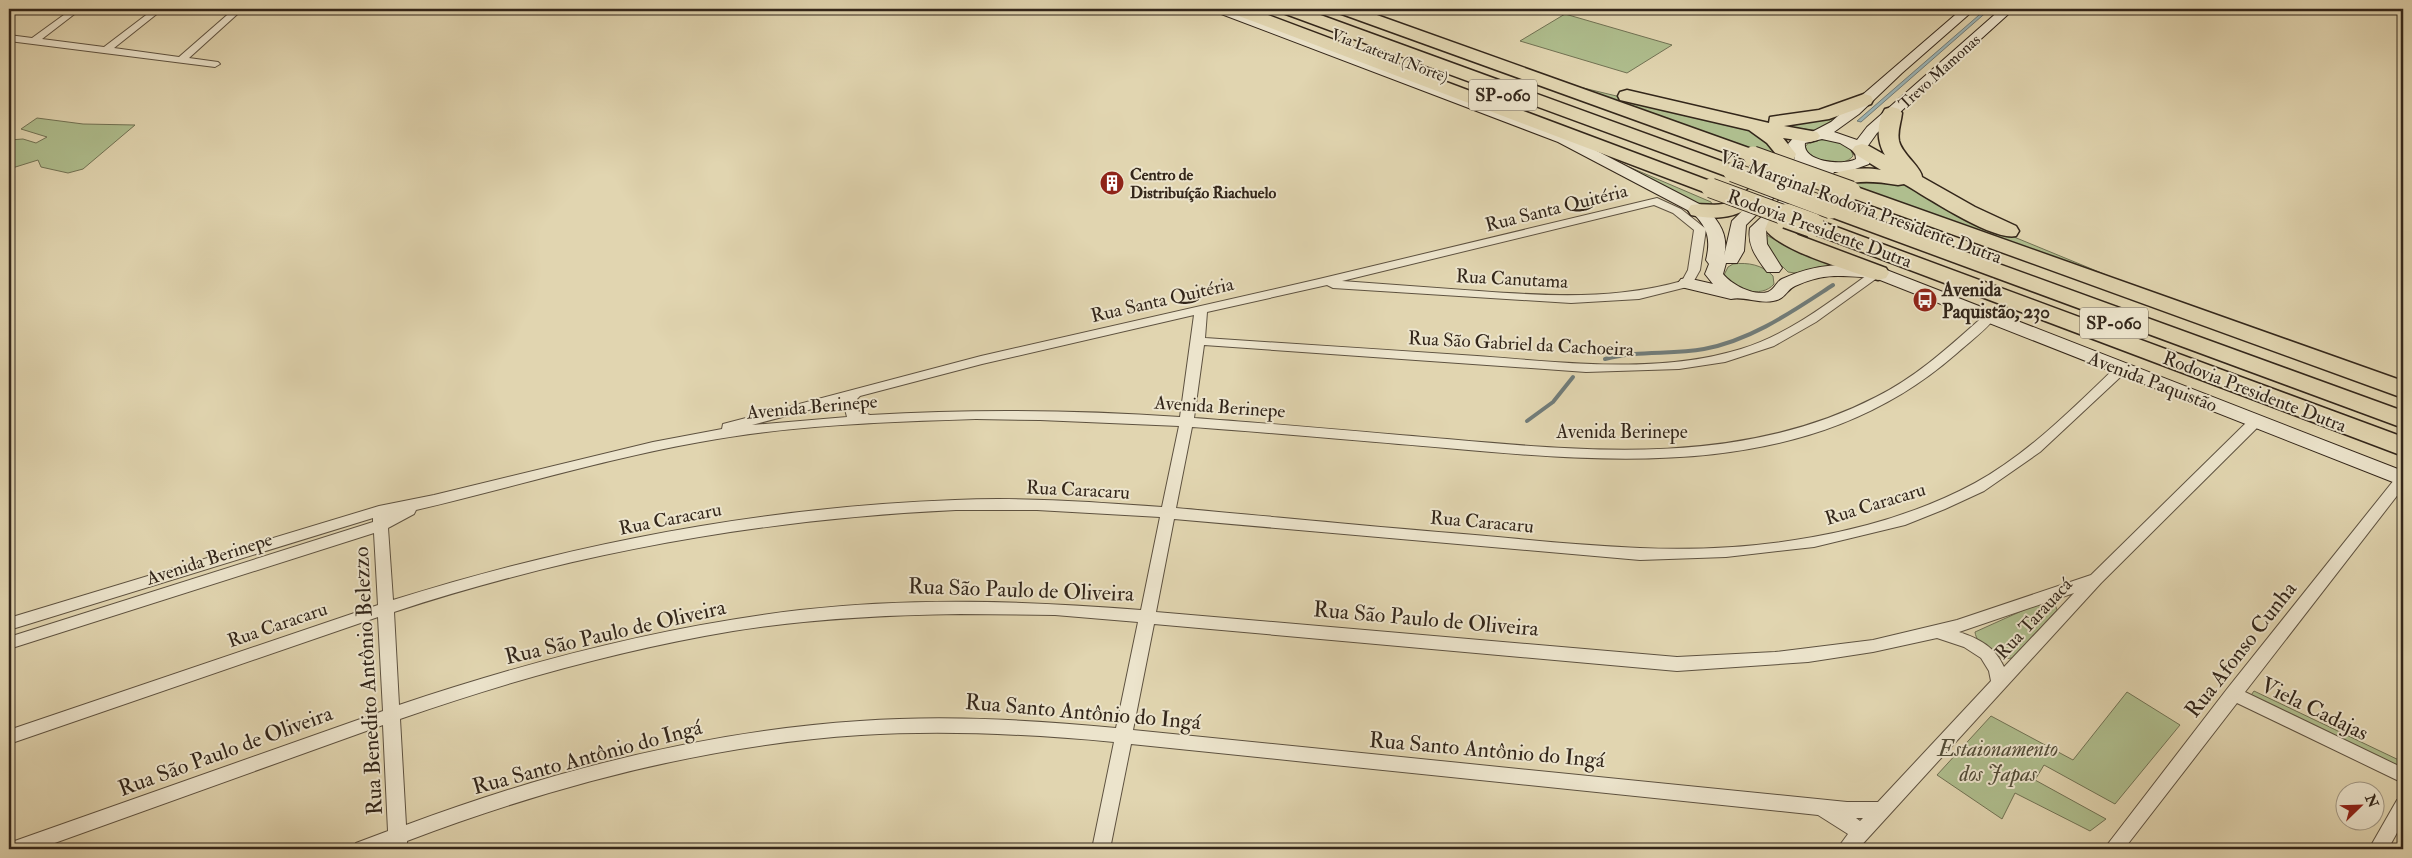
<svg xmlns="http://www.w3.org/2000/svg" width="2412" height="858" font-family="'IM FELL Double Pica',serif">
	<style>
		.green { fill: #afbe8e; stroke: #717254 }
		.water { fill: #9bb5b8; stroke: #717c79 }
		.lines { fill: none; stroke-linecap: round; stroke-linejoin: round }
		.stream { stroke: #717c79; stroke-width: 4 }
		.street-casing { stroke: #5e5240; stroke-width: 2 }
		.secondary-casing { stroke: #33261a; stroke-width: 2 }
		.highway-casing { stroke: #33261a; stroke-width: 3 }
		.street { fill: #ece4cc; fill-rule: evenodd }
		.secondary { fill: #ece4cc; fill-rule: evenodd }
		.highway { fill: #e1d5b0; fill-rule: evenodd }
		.highway-bridge-far1-casing { stroke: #33261a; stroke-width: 21; stroke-linecap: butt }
		.highway-bridge-casing { stroke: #33261a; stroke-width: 27; stroke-linecap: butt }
		.highway-bridge-far1 { stroke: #e1d5b0; stroke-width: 19 }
		.highway-bridge { stroke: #e1d5b0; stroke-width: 24 }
		.labels { text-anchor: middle; stroke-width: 4; stroke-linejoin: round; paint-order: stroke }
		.far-street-label { font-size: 16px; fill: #33261a; stroke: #ece4cc }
		.far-poi-label { font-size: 16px; font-weight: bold; fill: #33261a; stroke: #ece4cc; text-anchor: start }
		.shield { fill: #ece4cc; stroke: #6a5f4f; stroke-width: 1 }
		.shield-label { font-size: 18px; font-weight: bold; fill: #33261a }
		.street-label { font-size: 19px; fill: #33261a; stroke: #ece4cc }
		.poi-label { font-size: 19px; font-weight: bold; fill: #33261a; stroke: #ece4cc; text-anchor: start }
		.near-street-label { font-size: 22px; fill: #33261a; stroke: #ece4cc }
		.near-park-label { font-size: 22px; font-style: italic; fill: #524c37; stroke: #ece4cc }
	</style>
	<rect width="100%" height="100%" fill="#e1d5b0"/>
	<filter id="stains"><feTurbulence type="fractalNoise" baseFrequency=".004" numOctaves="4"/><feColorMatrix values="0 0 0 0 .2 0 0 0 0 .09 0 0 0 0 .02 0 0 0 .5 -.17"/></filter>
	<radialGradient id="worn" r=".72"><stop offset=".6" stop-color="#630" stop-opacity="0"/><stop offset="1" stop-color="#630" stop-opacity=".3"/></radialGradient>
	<g class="green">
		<polygon points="1565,14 1672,45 1627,73 1520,41"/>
		<polygon points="1567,84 1740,126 1762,135 1777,154 1776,158"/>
		<polygon points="1838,114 1840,116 1819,130 1811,130 1764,123 1779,123"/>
		<polygon points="37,118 83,124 135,125 83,169 68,173 41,167 38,160 9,169 9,140 23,139 36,143 47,137 21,129"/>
		<path d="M1816 140C1829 139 1851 141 1853 156 1843 169 1810 162 1805 147L1810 141Z"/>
		<polygon points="1594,152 1711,202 1714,209 1709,209"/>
		<polygon points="1849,180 1905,184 1980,223 2155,295 1844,182"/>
		<polygon points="1763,233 1784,245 1832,264 1833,266 1795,273 1788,272 1767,251"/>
		<path d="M1733 264C1748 262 1763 265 1773 276L1774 284C1762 299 1731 290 1724 275L1728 267Z"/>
		<path d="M2046 600 2055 604 2057 610 2012 658C1999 661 1976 645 1975 632Z"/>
		<polygon points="2254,691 2403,762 2403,774 2249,698"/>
		<polygon points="2127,692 2180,725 2115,804 2044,765 2035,780 2106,819 2090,831 2015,793 2002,819 1937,775 1991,716 2073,760"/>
	</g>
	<polygon class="water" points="1986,9 1990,9 1861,122 1857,121"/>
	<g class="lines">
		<g class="stream">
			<path d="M1605 359C1638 350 1671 355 1704 349 1752 340 1793 311 1833 285"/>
			<polyline points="1527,421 1553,402 1573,377"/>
		</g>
		<defs>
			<g id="street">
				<polygon points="72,9 81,9 42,39 104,47 154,9 163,9 114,48 179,57 234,9 243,9 189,58 218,62 220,64 215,67 9,41 9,35 32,38"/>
				<path d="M1657 198 1681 209 1706 229 1700 270 1691 286 1639 299 1571 303 1333 288 1327 285 1207 312 1205 338C1296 344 1386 350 1477 356 1563 362 1656 375 1741 349 1790 334 1832 300 1874 270H1882L1884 273 1816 322 1774 346 1725 362 1679 369 1586 372 1204 345 1194 418C1278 424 1363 432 1447 439 1592 452 1742 466 1876 397 1918 376 1951 345 1986 314L1990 313 1996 317C1985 331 1969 342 1956 354 1812 480 1622 464 1446 448 1361 441 1277 433 1192 427L1176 508C1276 517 1375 527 1475 535 1530 540 1585 546 1640 548 1749 553 1877 536 1975 483 2028 454 2073 408 2117 366H2127L2129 369 2040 452 1984 491 1945 509 1905 525 1814 547 1726 557 1640 560 1174 519 1156 612 1677 657 1775 652 1873 640 1957 620 2091 575 2251 418H2261L2263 421 2261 424 2101 583 1858 849H1837L1848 834 1818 815 1131 744 1110 849H1092L1114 742C1030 734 945 730 861 735 706 745 552 786 407 841V849H354L356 843 388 831 383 725 38 849H9V843L383 711 378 617 9 744V730L378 605 374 533 9 649V637L373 522V518L9 630V618L379 506 434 495 653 442 722 429 723 424 981 356 1319 279ZM1654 205 1673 213 1694 230 1688 270 1682 281C1615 300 1548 296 1479 291 1433 288 1387 284 1342 281ZM1194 315 1180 417C1077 410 974 409 870 415L858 411 856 400 860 396 982 364ZM843 401 847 417 752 425ZM976 419 1040 420 1179 426 1162 507C1093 502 1024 497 955 500 764 507 575 543 393 600L388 528 414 514 416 510C511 488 604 459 700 442 790 425 884 422 976 419ZM956 510H1037L1160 517 1141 610C1027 601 914 597 800 610 663 626 530 661 399 705L394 612C576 552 765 519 956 510ZM2074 593 2004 667C1995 647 1980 639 1959 632ZM960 614 1055 615 1138 622 1116 728C1031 720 946 715 860 721 705 731 551 771 406 825L400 719C509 681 620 650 733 631 808 619 884 615 960 614ZM1154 624 1677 671 1808 662 1873 652 1937 638 1964 647 1981 658 1989 671 1991 681 1878 802H1847L1133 730ZM1856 818H1863L1860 821Z"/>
				<polygon points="2403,473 2403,488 2245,692 2403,768 2403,783 2237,703 2124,849 2104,849 2227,689 2398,475"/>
				<polygon points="2403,798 2403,822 2388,849 2369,849 2397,800"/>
			</g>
			<path id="secondary" d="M1215 9H1232L1568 136 1705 207C1719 221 1729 235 1724 256L1732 221 1794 160 1795 156 1788 144 1795 136 1810 133 1831 122 1962 9H1975L1902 73 1859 114 1834 132 1857 140 1867 127 2001 9H2014L1877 133 1867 147 1872 154 1869 164 1847 172H1834L1833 174 1822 177 1766 229 1767 244 1782 268 1779 272H1767C1757 258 1747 246 1750 228L1811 170 1817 168 1807 165 1746 225 1744 251 1737 263H1726L1723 274C1732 285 1753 296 1768 292 1775 289 1776 282 1782 279 1813 264 1850 261 1884 269L2403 471V486L1875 278C1843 276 1825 272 1795 286 1786 290 1786 299 1773 301 1759 304 1744 296 1731 299L1681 287 1678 283 1681 279 1687 278 1713 284 1705 274 1709 264 1706 260C1711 240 1708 228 1693 213L1558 142 1216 12ZM1822 139 1840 143 1855 152 1856 159C1843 166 1802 162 1805 143Z"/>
			<g id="highway">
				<polygon points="1229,9 1252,9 1718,184 1721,188 1718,192 1711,194 1704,192 1231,13"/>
				<polygon points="1281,9 1304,9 1740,168 1743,172 1740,176 1733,178 1726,176 1283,13"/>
				<polygon points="1337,9 1360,9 1760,152 1763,156 1760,160 1753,162 1746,160 1339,13"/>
				<path d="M1627 90 1769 123 1770 117 1819 110 1864 94 1871 96 1873 100 1871 104 1829 119 1784 126 1817 132 1820 136 1817 140 1810 142 1783 138 1796 154C1793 164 1786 171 1779 180 1755 210 1731 224 1691 215L1688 210 1691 205C1702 203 1713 206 1723 204 1745 200 1761 175 1774 160L1776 154 1767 143 1749 130 1620 100 1618 96 1620 92Z"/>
				<path d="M1892 107 1899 109 1902 113C1901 123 1897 131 1899 141 1902 154 1922 168 1922 177L1975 207 2016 226 2019 231 2016 236C1992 241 1927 197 1904 184L1898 185C1843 175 1824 187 1788 227L1798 235 1886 268 1889 273 1886 278 1878 280 1870 278C1844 268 1780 251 1765 229L1768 222C1799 189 1833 162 1881 170L1855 154 1852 150 1855 146 1862 144 1869 146 1885 155C1877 142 1876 123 1885 109Z"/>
				<polygon points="1851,185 2403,381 2403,398 1844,195 1841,191 1844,187"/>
				<polygon points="1831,203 2403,411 2403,428 1823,214 1820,209 1823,204"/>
				<polygon points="1812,218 2403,437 2403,456 1804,230 1801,225 1804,220"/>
			</g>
		</defs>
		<use href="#street" class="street-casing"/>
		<use href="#secondary" class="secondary-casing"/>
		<use href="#highway" class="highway-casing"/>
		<use href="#street" class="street"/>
		<use href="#secondary" class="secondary"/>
		<use href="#highway" class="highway"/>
		<defs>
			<g id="highway-bridge-far1">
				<polyline points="1753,156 1851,191"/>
				<polyline points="1733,172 1831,209"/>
				<polyline points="1711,188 1790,217"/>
			</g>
			<polyline id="highway-bridge" points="1787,216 1812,225"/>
		</defs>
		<use href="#highway-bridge-far1" class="highway-bridge-far1-casing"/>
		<use href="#highway-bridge" class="highway-bridge-casing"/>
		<use href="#highway-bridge-far1" class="highway-bridge-far1"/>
		<use href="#highway-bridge" class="highway-bridge"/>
	</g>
	<defs>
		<symbol id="building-disc" viewBox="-11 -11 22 22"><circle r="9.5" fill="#8f2418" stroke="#ece4cc"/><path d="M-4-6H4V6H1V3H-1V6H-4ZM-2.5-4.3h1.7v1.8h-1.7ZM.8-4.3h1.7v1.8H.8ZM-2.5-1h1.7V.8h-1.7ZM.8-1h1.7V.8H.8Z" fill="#fff"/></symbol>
		<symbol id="bus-disc" viewBox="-11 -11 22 22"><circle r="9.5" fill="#8f2418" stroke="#ece4cc"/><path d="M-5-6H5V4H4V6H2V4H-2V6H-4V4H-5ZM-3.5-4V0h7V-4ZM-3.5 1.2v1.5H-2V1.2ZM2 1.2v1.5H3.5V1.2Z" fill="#fff"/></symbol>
	</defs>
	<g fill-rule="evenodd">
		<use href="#building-disc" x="1098" y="169" width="28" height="28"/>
		<use href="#bus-disc" x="1911" y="286" width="28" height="28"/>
	</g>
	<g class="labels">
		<g class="far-street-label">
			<text transform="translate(1390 55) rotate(21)" y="6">Via Lateral (Norte)</text>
			<text transform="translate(1939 71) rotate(-42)" y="6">Trevo Mamonas</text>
		</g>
		<g class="far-poi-label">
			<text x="1130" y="180">Centro de<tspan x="1130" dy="18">Distribuíção Riachuelo</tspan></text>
		</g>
		<g class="shield">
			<rect x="1469" y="79.5" width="68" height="31" rx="4"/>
			<rect x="2080" y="307.5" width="68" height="31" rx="4"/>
		</g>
		<g class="shield-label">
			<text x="1503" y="101">SP-060</text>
			<text x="2114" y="329">SP-060</text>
		</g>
		<g class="street-label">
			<text transform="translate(1861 206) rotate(20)" y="7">Via Marginal Rodovia Presidente Dutra</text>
			<text transform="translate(1556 207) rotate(-14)" y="7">Rua Santa Quitéria</text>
			<text transform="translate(1820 228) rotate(20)" y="7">Rodovia Presidente Dutra</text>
			<text transform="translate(1512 278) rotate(3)" y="7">Rua Canutama</text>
			<text transform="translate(1162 299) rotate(-13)" y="7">Rua Santa Quitéria</text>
			<text transform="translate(1521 343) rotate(3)" y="7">Rua São Gabriel da Cachoeira</text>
			<text transform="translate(2153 381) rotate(21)" y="7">Avenida Paquistão</text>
			<text transform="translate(2255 391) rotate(21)" y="7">Rodovia Presidente Dutra</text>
			<text transform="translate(812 406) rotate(-5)" y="7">Avenida Berinepe</text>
			<text transform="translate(1220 406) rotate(4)" y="7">Avenida Berinepe</text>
			<text x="1622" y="438">Avenida Berinepe</text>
			<text transform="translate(1078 489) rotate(3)" y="7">Rua Caracaru</text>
			<text transform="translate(1875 503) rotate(-17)" y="7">Rua Caracaru</text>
			<text transform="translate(670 518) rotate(-11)" y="7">Rua Caracaru</text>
			<text transform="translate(1482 521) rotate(5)" y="7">Rua Caracaru</text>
			<text transform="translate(209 558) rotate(-18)" y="7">Avenida Berinepe</text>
			<text transform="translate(2033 618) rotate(-47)" y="7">Rua Tarauacá</text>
			<text transform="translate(277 624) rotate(-19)" y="7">Rua Caracaru</text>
		</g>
		<g class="poi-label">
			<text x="1942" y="296">Avenida<tspan x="1942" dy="22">Paquistão, 230</tspan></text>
		</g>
		<g class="near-street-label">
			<text transform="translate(1021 589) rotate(2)" y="8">Rua São Paulo de Oliveira</text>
			<text transform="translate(1426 618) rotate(5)" y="8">Rua São Paulo de Oliveira</text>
			<text transform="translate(615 631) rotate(-13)" y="8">Rua São Paulo de Oliveira</text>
			<text transform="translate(2240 649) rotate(-52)" y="8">Rua Afonso Cunha</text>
			<text transform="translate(367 681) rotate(-93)" y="8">Rua Benedito Antônio Belezzo</text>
			<text transform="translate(2315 708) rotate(26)" y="8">Viela Cadajas</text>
			<text transform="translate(1083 711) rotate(5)" y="8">Rua Santo Antônio do Ingá</text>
			<text transform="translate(1487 749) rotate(5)" y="8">Rua Santo Antônio do Ingá</text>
			<text transform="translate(225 750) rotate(-20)" y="8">Rua São Paulo de Oliveira</text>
			<text transform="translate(587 756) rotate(-15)" y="8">Rua Santo Antônio do Ingá</text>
		</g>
		<g class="near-park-label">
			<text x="1998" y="756">Estaionamento<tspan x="1998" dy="25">dos Japas</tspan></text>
		</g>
	</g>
	<rect width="2412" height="858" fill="none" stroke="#e1d5b0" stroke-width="30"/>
	<rect x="10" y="10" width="2392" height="838" fill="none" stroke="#33261a" stroke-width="2.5"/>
	<rect x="15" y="15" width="2382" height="828" fill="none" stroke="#33261a"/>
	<g transform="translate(2360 806) rotate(67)"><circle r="24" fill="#ece4cc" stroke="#a29885"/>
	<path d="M0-4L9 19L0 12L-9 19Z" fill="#8f2418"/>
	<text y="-8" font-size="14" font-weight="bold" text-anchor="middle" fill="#33261a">N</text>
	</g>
	<rect width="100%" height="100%" filter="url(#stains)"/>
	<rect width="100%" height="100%" fill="url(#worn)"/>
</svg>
